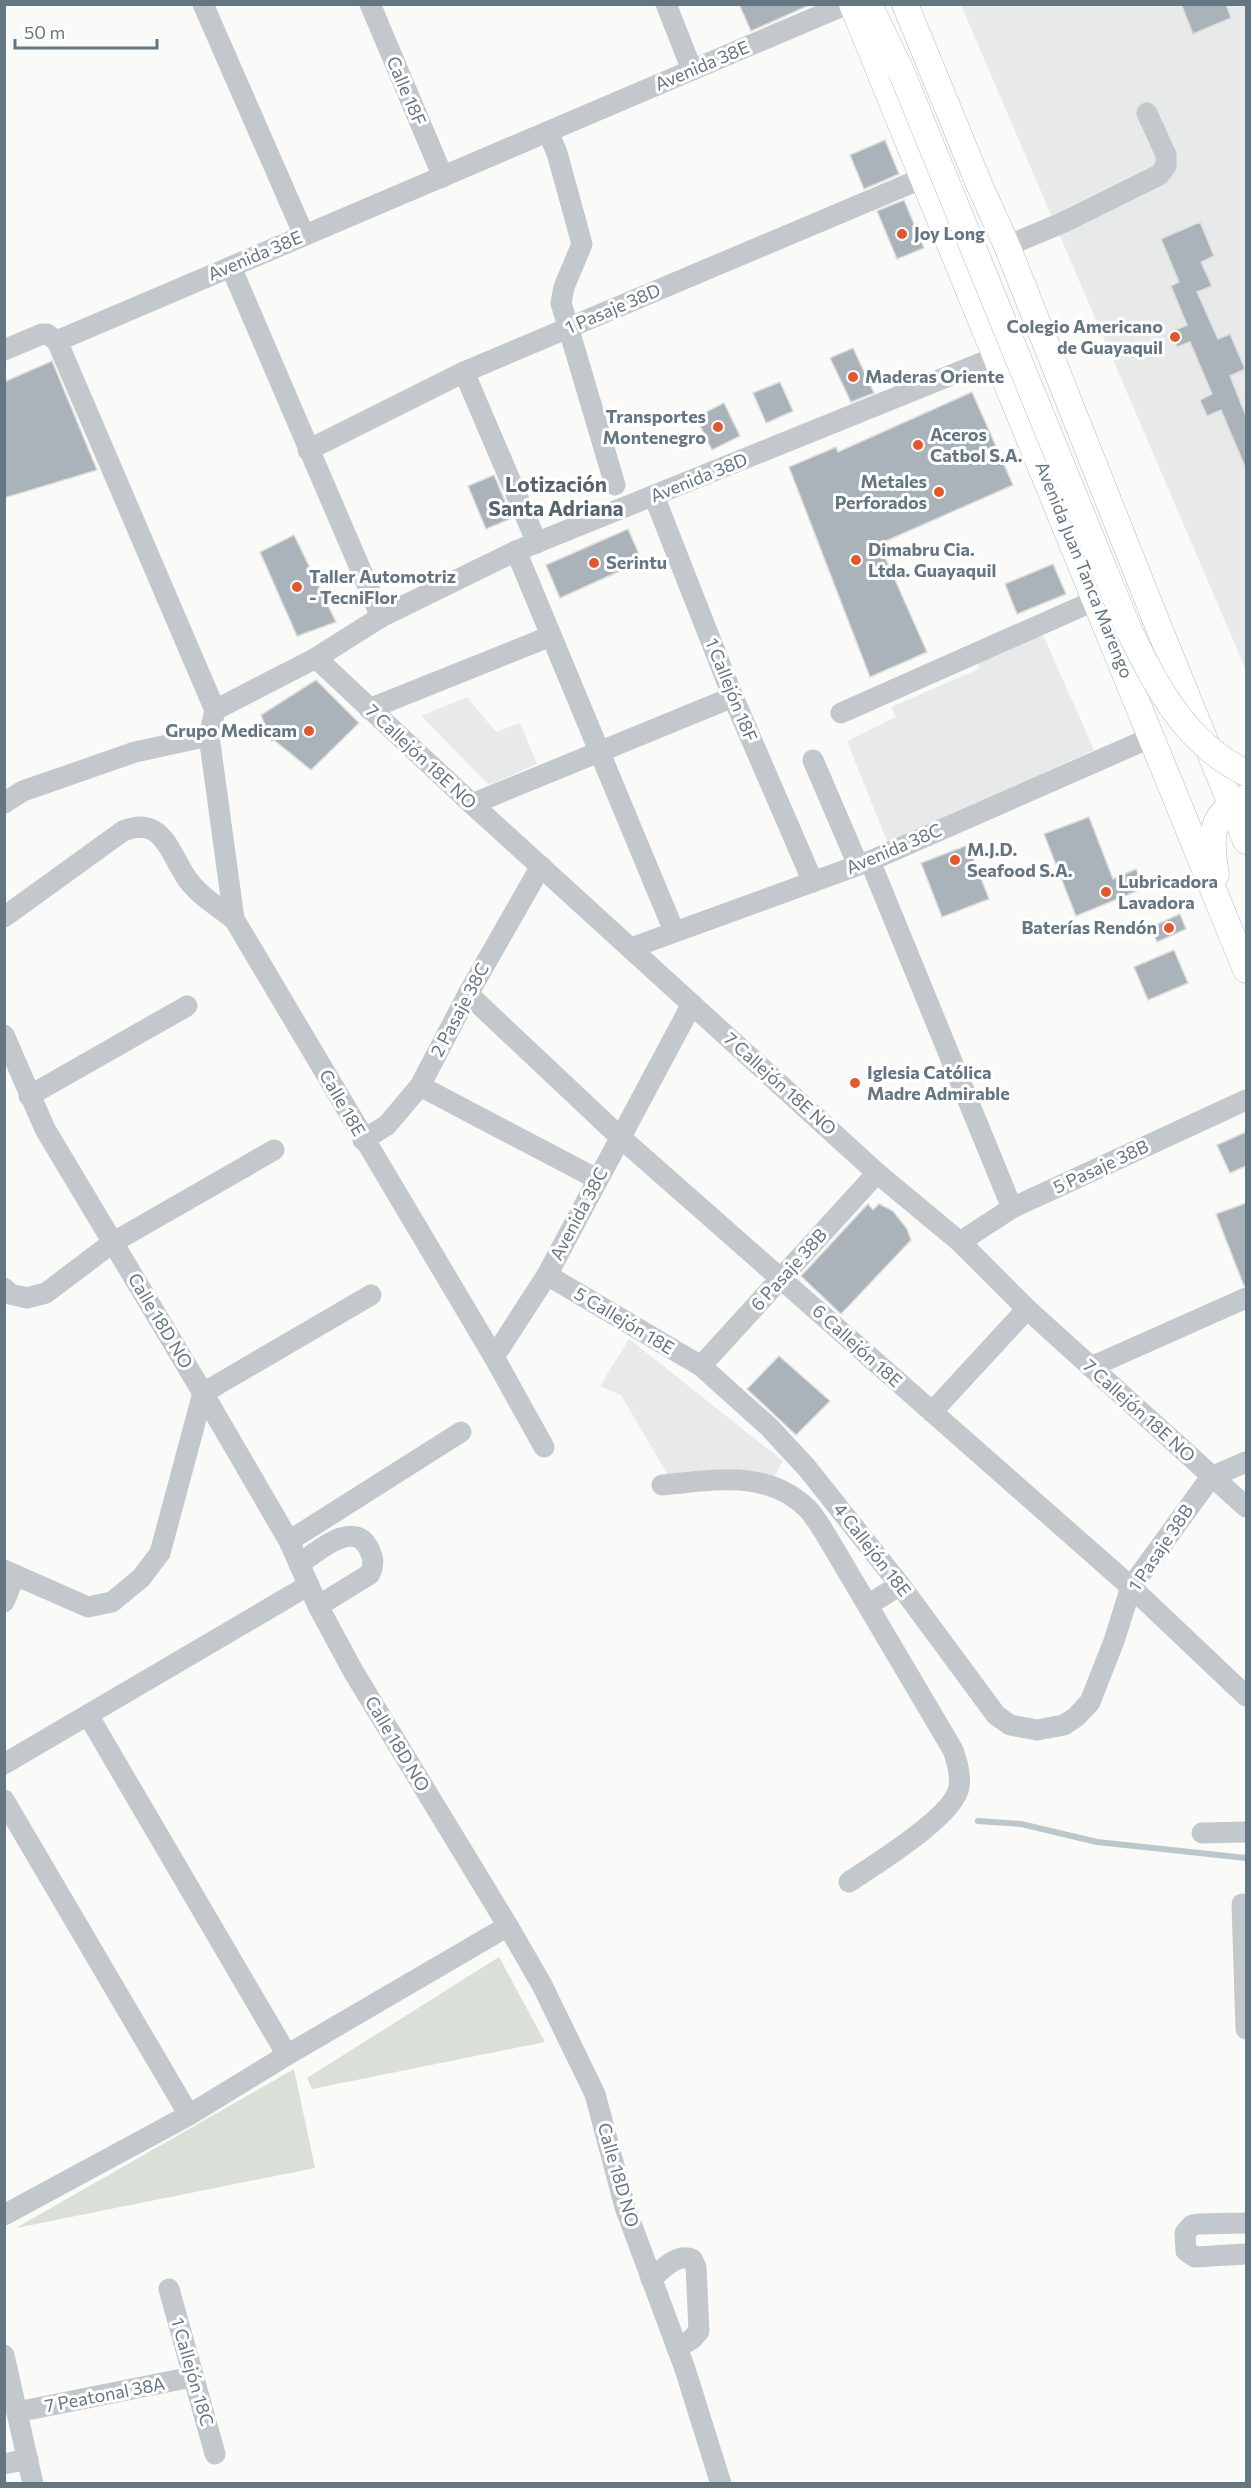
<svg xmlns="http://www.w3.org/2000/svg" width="1251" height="2488" font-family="Commissioner,sans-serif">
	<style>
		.built { fill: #e8e9e9 }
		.green { fill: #dadfd7 }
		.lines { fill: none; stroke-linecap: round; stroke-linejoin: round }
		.stream { stroke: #bbc7cb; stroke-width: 6 }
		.building { fill: #aab3b9; stroke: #dcdcda; stroke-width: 1.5 }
		.major-casing { stroke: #b5babe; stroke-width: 27 }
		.minor { stroke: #c3c8cc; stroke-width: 21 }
		.major { stroke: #fff; stroke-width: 26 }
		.major-bridge-casing { stroke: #b5babe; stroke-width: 27; stroke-linecap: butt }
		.major-bridge { stroke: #fff; stroke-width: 26 }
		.poi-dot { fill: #e4572e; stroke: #fff; stroke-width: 2 }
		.labels { text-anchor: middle; stroke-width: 6; stroke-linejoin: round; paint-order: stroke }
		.street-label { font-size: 18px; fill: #657683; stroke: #fff }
		.poi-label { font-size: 18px; font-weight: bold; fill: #657683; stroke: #fff; text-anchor: start }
		.quarter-label { font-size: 21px; font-weight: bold; fill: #57646e; stroke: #fff }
	</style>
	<rect width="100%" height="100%" fill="#fafaf8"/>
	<g class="built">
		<polygon points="961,5 1246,5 1246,670"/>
		<polygon points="1039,626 1094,750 888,844 847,741 896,717 891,707 979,669 976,658"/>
		<polygon points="467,697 496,732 520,723 537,764 489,785 421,716"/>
		<polygon points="629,1339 783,1461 773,1479 669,1477 621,1395 600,1386"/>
	</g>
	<g class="green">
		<polygon points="499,1957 545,2042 312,2089 307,2078"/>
		<polygon points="294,2069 315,2168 16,2228"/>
	</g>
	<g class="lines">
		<polyline class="stream" points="978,1821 1021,1824 1097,1842 1246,1858"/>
	</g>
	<g class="building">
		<polygon points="739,4 812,4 751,31"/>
		<polygon points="1181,4 1226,4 1231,18 1193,34"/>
		<polygon points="885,140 899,174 864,189 850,155"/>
		<polygon points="904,200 924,248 897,259 877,211"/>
		<polygon points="1200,222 1214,256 1201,262 1212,286 1197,292 1218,339 1230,334 1245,369 1230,376 1246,416 1246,469 1221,410 1207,416 1200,400 1212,394 1190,342 1177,347 1171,332 1187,325 1171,286 1179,282 1161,239"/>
		<polygon points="853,348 874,393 851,402 830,358"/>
		<polygon points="52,361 97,470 4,498 4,382"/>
		<polygon points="780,382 793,411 766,423 753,393"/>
		<polygon points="972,392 1013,485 879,544 927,652 870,677 789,467 836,447 838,452"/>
		<polygon points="724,403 740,436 712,450 696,417"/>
		<polygon points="494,475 512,518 486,529 468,486"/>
		<polygon points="628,529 642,561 560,598 546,565"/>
		<polygon points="294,535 336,622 297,636 260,552"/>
		<polygon points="1053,564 1066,594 1017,614 1005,584"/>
		<polygon points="316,680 359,723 311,770 274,740 271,741 261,715"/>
		<polygon points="1089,817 1113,879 1136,869 1144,888 1076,916 1044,834"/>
		<polygon points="968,845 989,899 942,917 921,863"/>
		<polygon points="1180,914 1186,929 1157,942 1151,927"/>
		<polygon points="1174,950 1188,983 1148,1000 1134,967"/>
		<polygon points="1246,1132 1246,1166 1230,1173 1217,1145"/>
		<polygon points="1246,1203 1246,1285 1244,1286 1216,1214"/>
		<polygon points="868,1204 873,1210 879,1204 893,1211 907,1229 911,1240 841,1314 801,1276"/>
		<polygon points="779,1356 830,1401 796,1435 747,1389"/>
	</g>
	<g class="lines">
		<defs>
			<g id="major">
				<polyline points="852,4 1246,970"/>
				<polyline points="905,4 979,184 1007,246 1157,623 1246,841"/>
				<polyline points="873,13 901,71"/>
				<path d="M1216 875C1210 840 1208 813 1245 798"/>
			</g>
		</defs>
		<use href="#major" class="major-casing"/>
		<g class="minor">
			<polyline points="203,4 304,235"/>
			<polyline points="370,4 443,177"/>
			<polyline points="666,4 692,70"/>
			<polyline points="548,132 557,153 582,244 564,287 561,303 615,485"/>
			<polyline points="1007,246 1062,223 1159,175 1166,166 1166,155 1147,113"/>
			<polyline points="231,267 381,617"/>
			<polyline points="57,341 215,710 209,736 234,919 494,1357 544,1447"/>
			<polyline points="57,341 847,4"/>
			<polyline points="4,350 42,334 47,334 57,341"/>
			<polyline points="464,372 537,543"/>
			<polyline points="308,450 464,372 923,178"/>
			<polyline points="654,496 733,697 813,882"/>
			<polyline points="516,551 674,931"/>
			<polyline points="316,658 472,804 877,1173 960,1242 1027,1309 1246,1507"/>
			<polyline points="369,709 551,636"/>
			<polyline points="215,710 316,658 381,617 516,551 996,357"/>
			<polyline points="841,713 1096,600"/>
			<polyline points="813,760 858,865"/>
			<polyline points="4,803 23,791 135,752 209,736"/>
			<polyline points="472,804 733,697"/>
			<polyline points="870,861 1012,1208"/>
			<path d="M4 917 123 831C163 814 170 855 188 880 200 896 218 907 234 919"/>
			<polyline points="631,948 870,861 1152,737"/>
			<polyline points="468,994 621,1138 1131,1587 1246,1696"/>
			<polyline points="4,1035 45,1129 203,1393 289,1541 318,1606 353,1671 508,1926 542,1985 595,2094 625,2207 685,2369 721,2484"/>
			<polyline points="420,1086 597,1179"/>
			<polyline points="29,1096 187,1006"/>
			<polyline points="363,1140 387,1125 420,1086 468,994 541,866"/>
			<polyline points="960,1242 1012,1208 1246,1100"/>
			<polyline points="547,1275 701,1366 769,1427 807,1468 900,1585 996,1715 1010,1725 1037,1730 1064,1725 1076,1717 1090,1702 1114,1641 1131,1587 1211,1477 1246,1462"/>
			<polyline points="4,1288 10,1294 27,1298 46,1293 112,1243 274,1150"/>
			<polyline points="494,1357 547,1275 692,1004"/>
			<polyline points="701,1366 877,1173"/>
			<polyline points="1091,1367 1246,1298"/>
			<polyline points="932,1412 1027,1309"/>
			<path d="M662 1485C715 1480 767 1469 808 1509 816 1518 823 1530 829 1540L953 1750C957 1762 961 1774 959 1787 955 1816 874 1865 849 1882"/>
			<polyline points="289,1541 461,1432"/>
			<path d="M299 1564C316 1553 352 1519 368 1547 373 1557 375 1563 370 1574L318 1606"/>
			<polyline points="4,1570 88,1607 112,1602 141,1578 160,1553 203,1393 371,1295"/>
			<polyline points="4,1602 15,1575"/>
			<polyline points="868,1605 900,1585"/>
			<polyline points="88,1715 287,2055"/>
			<polyline points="4,1764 309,1585"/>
			<polyline points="4,1800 189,2115"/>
			<polyline points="1202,1833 1246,1832"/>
			<polyline points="1242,1904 1246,2029"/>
			<polyline points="4,2215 189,2115 287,2055 508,1926"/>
			<polyline points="1246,2223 1198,2224 1192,2225 1185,2233 1186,2251 1195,2257 1246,2254"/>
			<path d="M651 2279C662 2270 676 2253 692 2259L696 2267 699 2331 692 2339 677 2348"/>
			<polyline points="169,2289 215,2454"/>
			<polyline points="4,2355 33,2484"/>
			<polyline points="17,2412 192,2377"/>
			<polyline points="4,2464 28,2459"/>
		</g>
		<use href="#major" class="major"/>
		<defs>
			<path id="major-bridge" d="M901 71 1128 628C1155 685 1186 744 1246 773"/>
		</defs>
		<use href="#major-bridge" class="major-bridge-casing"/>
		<use href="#major-bridge" class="major-bridge"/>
	</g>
	<g class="poi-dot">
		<circle cx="902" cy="234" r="6"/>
		<circle cx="1175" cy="337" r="6"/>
		<circle cx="853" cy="377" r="6"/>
		<circle cx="718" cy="427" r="6"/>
		<circle cx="918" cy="445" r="6"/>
		<circle cx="939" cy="492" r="6"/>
		<circle cx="856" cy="560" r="6"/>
		<circle cx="594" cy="563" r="6"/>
		<circle cx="297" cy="587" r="6"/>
		<circle cx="309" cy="731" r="6"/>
		<circle cx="955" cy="860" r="6"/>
		<circle cx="1106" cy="892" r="6"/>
		<circle cx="1169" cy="928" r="6"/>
		<circle cx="855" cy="1083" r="6"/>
	</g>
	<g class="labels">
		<g class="street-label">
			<text transform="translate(702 66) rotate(-23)" y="6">Avenida 38E</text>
			<text transform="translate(406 91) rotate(67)" y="6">Calle 18F</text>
			<text transform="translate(255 256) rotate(-23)" y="6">Avenida 38E</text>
			<text transform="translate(613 309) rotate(-23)" y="6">1 Pasaje 38D</text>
			<text transform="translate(699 478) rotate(-22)" y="6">Avenida 38D</text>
			<text transform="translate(1084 570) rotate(68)" y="6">Avenida Juan Tanca Marengo</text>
			<text transform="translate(731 690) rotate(68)" y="6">1 Callejón 18F</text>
			<text transform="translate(421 757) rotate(43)" y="6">7 Callejón 18E NO</text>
			<text transform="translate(894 849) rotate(-23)" y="6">Avenida 38C</text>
			<text transform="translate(460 1010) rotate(-62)" y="6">2 Pasaje 38C</text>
			<text transform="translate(780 1084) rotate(42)" y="6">7 Callejón 18E NO</text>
			<text transform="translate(342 1103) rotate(60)" y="6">Calle 18E</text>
			<text transform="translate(1101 1167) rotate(-25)" y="6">5 Pasaje 38B</text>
			<text transform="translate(579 1214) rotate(-62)" y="6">Avenida 38C</text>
			<text transform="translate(789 1270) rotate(-48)" y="6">6 Pasaje 38B</text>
			<text transform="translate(160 1321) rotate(59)" y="6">Calle 18D NO</text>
			<text transform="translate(624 1321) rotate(31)" y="6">5 Callejón 18E</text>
			<text transform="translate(857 1346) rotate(42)" y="6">6 Callejón 18E</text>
			<text transform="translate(1139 1411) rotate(42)" y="6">7 Callejón 18E NO</text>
			<text transform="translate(1161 1548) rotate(-56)" y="6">1 Pasaje 38B</text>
			<text transform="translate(872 1550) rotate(52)" y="6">4 Callejón 18E</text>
			<text transform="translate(397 1744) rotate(59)" y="6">Calle 18D NO</text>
			<text transform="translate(618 2175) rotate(74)" y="6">Calle 18D NO</text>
			<text transform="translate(192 2372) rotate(74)" y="6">1 Callejón 18C</text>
			<text transform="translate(105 2395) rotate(-11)" y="6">7 Peatonal 38A</text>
		</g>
		<g class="poi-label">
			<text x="914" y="240">Joy Long</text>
			<text x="1163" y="333" text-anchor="end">Colegio Americano<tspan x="1163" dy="21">de Guayaquil</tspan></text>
			<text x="865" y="383">Maderas Oriente</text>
			<text x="706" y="423" text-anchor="end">Transportes<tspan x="706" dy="21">Montenegro</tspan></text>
			<text x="930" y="441">Aceros<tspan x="930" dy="21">Catbol S.A.</tspan></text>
			<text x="927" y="488" text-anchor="end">Metales<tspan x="927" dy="21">Perforados</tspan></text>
			<text x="868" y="556">Dimabru Cia.<tspan x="868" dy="21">Ltda. Guayaquil</tspan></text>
			<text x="606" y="569">Serintu</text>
			<text x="309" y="583">Taller Automotriz<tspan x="309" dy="21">- TecniFlor</tspan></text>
			<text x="297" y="737" text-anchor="end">Grupo Medicam</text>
			<text x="967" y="856">M.J.D.<tspan x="967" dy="21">Seafood S.A.</tspan></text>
			<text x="1118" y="888">Lubricadora<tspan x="1118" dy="21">Lavadora</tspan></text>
			<text x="1157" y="934" text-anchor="end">Baterías Rendón</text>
			<text x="867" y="1079">Iglesia Católica<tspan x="867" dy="21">Madre Admirable</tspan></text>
		</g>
		<g class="quarter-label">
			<text x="556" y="492">Lotización<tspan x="556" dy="24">Santa Adriana</tspan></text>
		</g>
	</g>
	<rect width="1251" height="2488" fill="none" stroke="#657683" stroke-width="12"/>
	<path d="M15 39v9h142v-9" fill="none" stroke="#657683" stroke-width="3"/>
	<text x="24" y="39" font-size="18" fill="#657683" stroke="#ffffff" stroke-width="4.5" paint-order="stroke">50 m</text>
</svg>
